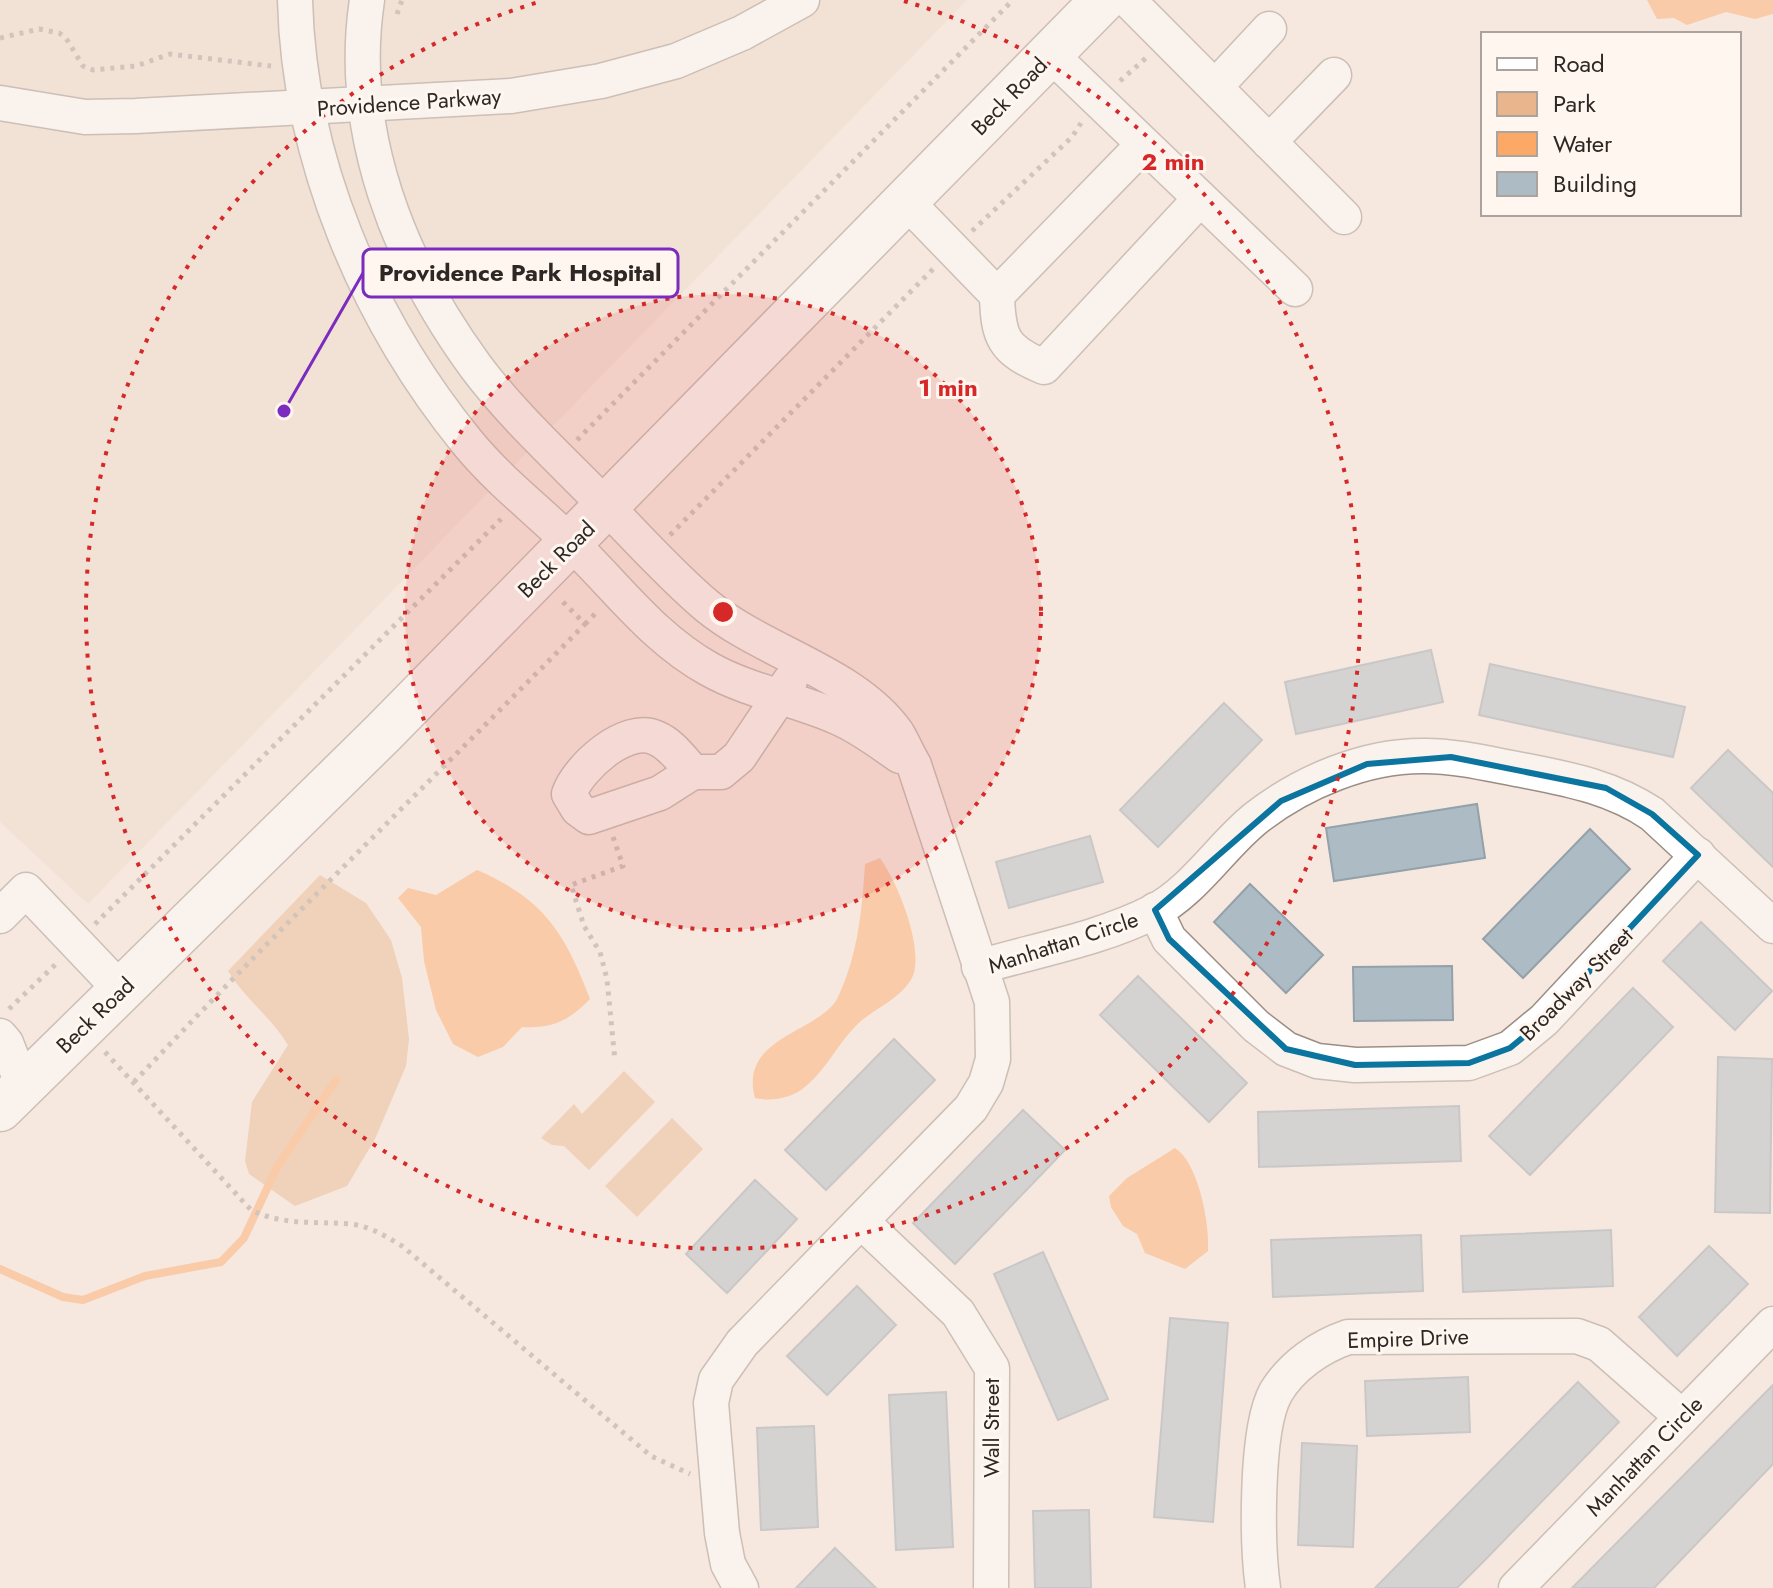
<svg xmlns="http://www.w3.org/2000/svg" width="1773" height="1588" font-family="Jost,sans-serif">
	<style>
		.built { fill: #eed9ca }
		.green { fill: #e9b58d }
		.water { fill: #fca968 }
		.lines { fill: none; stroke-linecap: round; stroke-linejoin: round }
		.stream { stroke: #fca968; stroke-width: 8 }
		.building { fill: #acbbc4; stroke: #93a1aa; stroke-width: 2 }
		.minor-casing { stroke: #9a8e84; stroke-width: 37 }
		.major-casing { stroke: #9a8e84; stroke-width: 47 }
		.path { stroke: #a49a92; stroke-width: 5; stroke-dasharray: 4 6; stroke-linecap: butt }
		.minor { stroke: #fff; stroke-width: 34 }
		.major { stroke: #fff; stroke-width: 44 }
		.marked { fill: none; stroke: #0b75a0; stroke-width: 6; stroke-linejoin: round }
		.ring { fill: none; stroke: #d62828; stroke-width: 4; stroke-dasharray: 4 8 }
		.labels { text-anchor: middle; stroke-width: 6; stroke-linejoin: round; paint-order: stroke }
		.street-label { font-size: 22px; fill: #2d2824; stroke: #fff6f0 }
		.centre { fill: #d62828; stroke: #fff6f0; stroke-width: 4 }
		.ring-label { font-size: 24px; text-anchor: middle; font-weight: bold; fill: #d62828; stroke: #fff6f0; stroke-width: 6; stroke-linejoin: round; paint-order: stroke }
		.leader { fill: none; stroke: #7b2cbf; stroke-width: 3 }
		.callout-dot { fill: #7b2cbf; stroke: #fff6f0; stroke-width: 3 }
		.callout { fill: #fff6f0; stroke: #7b2cbf; stroke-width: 3 }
		.callout-label { font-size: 24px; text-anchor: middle; font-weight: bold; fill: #2d2824 }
	</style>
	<rect width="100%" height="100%" fill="#f6e8de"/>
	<polygon class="built" points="0,0 967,0 88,904 0,822"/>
	<g class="green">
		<path d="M320 875 366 903 391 940 402 978 409 1039 406 1066 375 1139 347 1186 295 1206 249 1174 245 1161 252 1102 288 1045C271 1017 245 999 228 971Z"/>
		<polygon points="624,1071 655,1102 589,1170 564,1146 552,1145 541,1138 574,1104 582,1114"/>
		<polygon points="672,1118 703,1149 637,1217 605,1186"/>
	</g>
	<g class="water">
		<polygon points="1647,0 1773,0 1773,14 1755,19 1726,12 1687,25 1674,18 1657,19"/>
		<path d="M880 858C897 882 919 936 915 967 913 992 879 1006 861 1021 840 1039 828 1068 806 1086 793 1098 771 1102 755 1098 738 1036 822 1032 838 997 858 955 862 910 865 864Z"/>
		<path d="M477 870C544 899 565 933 590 999 570 1020 552 1029 522 1027L503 1047 478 1057 453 1044 436 1010 424 961 421 927 398 898 408 888 436 895Z"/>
		<path d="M1175 1148C1198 1162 1210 1223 1208 1251L1185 1269 1145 1253 1137 1234 1123 1226 1111 1207 1109 1196 1127 1178Z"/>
	</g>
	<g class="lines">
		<polyline class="stream" points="0,1269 63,1297 83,1300 145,1276 221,1262 244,1238 277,1167 336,1080"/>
	</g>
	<g class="building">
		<polygon points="1431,650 1443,702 1296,734 1285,682"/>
		<polygon points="1490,664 1685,707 1673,757 1479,715"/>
		<polygon points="1224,703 1262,740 1158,847 1120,810"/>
		<polygon points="1728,750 1773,793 1773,867 1691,788"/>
		<polygon points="1477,804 1485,858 1334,881 1326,828"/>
		<polygon points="1590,829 1630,869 1523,978 1483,939"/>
		<polygon points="1090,836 1103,882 1009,908 996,862"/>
		<polygon points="1250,884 1323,955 1286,993 1214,922"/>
		<polygon points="1701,922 1772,991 1735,1030 1663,961"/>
		<polygon points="1452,966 1453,1020 1354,1021 1353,967"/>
		<polygon points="1138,976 1247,1083 1209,1122 1100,1015"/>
		<polygon points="1633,988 1673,1027 1530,1175 1489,1136"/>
		<polygon points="894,1039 935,1080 826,1190 785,1150"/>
		<polygon points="1718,1057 1772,1059 1770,1213 1715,1212"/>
		<polygon points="1459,1106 1461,1161 1259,1167 1258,1112"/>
		<polygon points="1023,1110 1065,1150 955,1264 913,1223"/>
		<polygon points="755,1180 797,1219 727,1293 686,1254"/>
		<polygon points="1611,1230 1613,1286 1463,1292 1461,1236"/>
		<polygon points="1421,1235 1423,1291 1273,1297 1271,1240"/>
		<polygon points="1709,1246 1748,1284 1677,1356 1639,1317"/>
		<polygon points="1043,1252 1108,1399 1058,1420 994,1274"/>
		<polygon points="857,1286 896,1325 827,1395 787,1356"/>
		<polygon points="1170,1318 1228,1323 1213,1522 1154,1517"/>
		<polygon points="1468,1377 1470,1432 1367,1436 1365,1381"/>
		<polygon points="1578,1382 1619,1422 1484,1561 1457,1588 1375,1588"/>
		<polygon points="1773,1385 1773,1464 1654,1588 1572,1588"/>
		<polygon points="946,1392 953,1547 896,1550 889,1395"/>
		<polygon points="814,1426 818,1527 761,1530 757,1428"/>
		<polygon points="1302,1443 1357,1446 1353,1547 1298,1545"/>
		<polygon points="1089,1510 1091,1588 1035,1588 1033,1511"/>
		<polygon points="835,1548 876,1588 796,1588"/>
	</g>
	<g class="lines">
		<defs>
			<g id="minor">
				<path d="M295 0C299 160 367 319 467 442 498 480 536 509 571 543 616 586 653 638 709 669 750 692 797 699 839 718 860 727 881 743 900 756"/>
				<path d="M367 0C347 132 399 262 476 367 512 415 558 457 600 500 635 535 669 574 707 606 764 653 855 673 897 733 903 743 908 755 914 765L992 1002 993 1059 986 1083 971 1108 742 1343 716 1380 711 1403 722 1533 728 1564 741 1588"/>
				<polyline points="1128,0 1344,217"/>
				<polyline points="1050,54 1295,289"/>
				<polyline points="1215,87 1269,29"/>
				<polyline points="0,103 85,117 136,116 511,96 601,81 676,61 742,33 802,0"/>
				<polyline points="1269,142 1334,75"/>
				<path d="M906 201 997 295C998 337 1003 350 1044 367L1200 199"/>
				<polyline points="997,295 1143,145"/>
				<path d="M693 772C682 760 671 744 656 738 626 724 578 768 569 794L578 809 589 817 660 793 693 772H721L739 757 790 681"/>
				<polyline points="1155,910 1169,939 1256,1026 1286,1049 1317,1061 1355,1065 1469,1063 1510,1048 1544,1020 1698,855"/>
				<polyline points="0,916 26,890 121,990"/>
				<path d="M979 967C1036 950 1100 939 1153 912 1194 891 1221 846 1256 818 1302 782 1366 755 1425 756 1459 756 1493 765 1527 771 1573 780 1613 788 1652 814L1773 926"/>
				<polyline points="0,1036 6,1043 23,1086"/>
				<polyline points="862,1222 958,1313 992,1368 991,1588"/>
				<path d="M1263 1588C1257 1545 1255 1429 1276 1392 1292 1366 1319 1347 1348 1337L1577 1336 1599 1344 1682 1417"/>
				<polyline points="1516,1588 1773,1324"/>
			</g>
			<polyline id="major" points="0,1109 383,733 1103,0"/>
		</defs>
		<use href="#minor" class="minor-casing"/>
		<use href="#major" class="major-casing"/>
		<g class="path">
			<polyline points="397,14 402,0"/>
			<polyline points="0,38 39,29 59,33 66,38 83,66 93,70 136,66 170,54 271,66"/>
			<polyline points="1120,81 1146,58"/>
			<polyline points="972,231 1072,137 1081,123"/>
			<polyline points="577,440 1013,0"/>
			<polyline points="670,535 933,269"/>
			<polyline points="585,624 597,612"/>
			<polyline points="613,837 623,866 571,885 584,926 600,952 607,979 615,1061"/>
			<polyline points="95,924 501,519"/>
			<polyline points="9,1009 57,963"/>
			<path d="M105 1052 251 1210C285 1226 314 1221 350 1224 369 1226 386 1236 402 1246L651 1456 690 1474"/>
			<path d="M134 1082C281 926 435 777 585 624L561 600"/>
		</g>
		<use href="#minor" class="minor"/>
		<use href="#major" class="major"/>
	</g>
	<path d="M0 0H1773V1588H0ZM1451 757 1606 788 1652 814 1698 855 1544 1020 1510 1048 1469 1063 1355 1065 1286 1049 1169 939 1155 910 1281 801 1367 764Z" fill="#f6e8de" fill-opacity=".55" fill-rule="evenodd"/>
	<path class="marked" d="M1451 757 1606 788 1652 814 1698 855 1544 1020 1510 1048 1469 1063 1355 1065 1286 1049 1169 939 1155 910 1281 801 1367 764Z"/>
	<circle cx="723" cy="612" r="318" fill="#d62828" fill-opacity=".12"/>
	<g class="ring">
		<circle cx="723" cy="612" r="318"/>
		<path d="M904 1A637 637 0 1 1 542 1"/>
	</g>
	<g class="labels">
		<g class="street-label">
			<text transform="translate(1009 96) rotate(-46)" y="8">Beck Road</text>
			<text transform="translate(409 102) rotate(-4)" y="8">Providence Parkway</text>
			<text transform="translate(556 559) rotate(-45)" y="8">Beck Road</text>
			<text transform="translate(1063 942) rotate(-18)" y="8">Manhattan Circle</text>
			<text transform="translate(1576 984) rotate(-45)" y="8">Broadway Street</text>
			<text transform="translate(95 1015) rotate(-44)" y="8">Beck Road</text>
			<text transform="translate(1408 1338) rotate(-2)" y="8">Empire Drive</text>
			<text transform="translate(991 1428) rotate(-90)" y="8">Wall Street</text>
			<text transform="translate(1644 1456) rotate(-46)" y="8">Manhattan Circle</text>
		</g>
	</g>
	<circle cx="723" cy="612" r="12" class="centre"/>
	<g class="ring-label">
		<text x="1173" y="170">2 min</text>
		<text x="948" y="396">1 min</text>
	</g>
	<path class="leader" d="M284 411L363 273"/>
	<circle class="callout-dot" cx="284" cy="411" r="8"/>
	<rect class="callout" x="363" y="249" width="315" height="48" rx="8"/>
	<g class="callout-label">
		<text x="520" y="281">Providence Park Hospital</text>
	</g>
	<rect x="1481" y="32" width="260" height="184" fill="#fff6f0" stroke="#aba49e" stroke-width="2"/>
	<rect x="1497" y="58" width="40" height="12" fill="#ffffff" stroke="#aba49e" stroke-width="2"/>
	<text x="1553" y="72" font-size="24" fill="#2d2824">Road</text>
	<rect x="1497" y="92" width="40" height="24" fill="#e9b58d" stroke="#aba49e" stroke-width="2"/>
	<text x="1553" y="112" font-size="24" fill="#2d2824">Park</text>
	<rect x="1497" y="132" width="40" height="24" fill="#fca968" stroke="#aba49e" stroke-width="2"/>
	<text x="1553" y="152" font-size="24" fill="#2d2824">Water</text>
	<rect x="1497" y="172" width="40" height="24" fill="#acbbc4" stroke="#aba49e" stroke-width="2"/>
	<text x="1553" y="192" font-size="24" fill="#2d2824">Building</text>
</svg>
